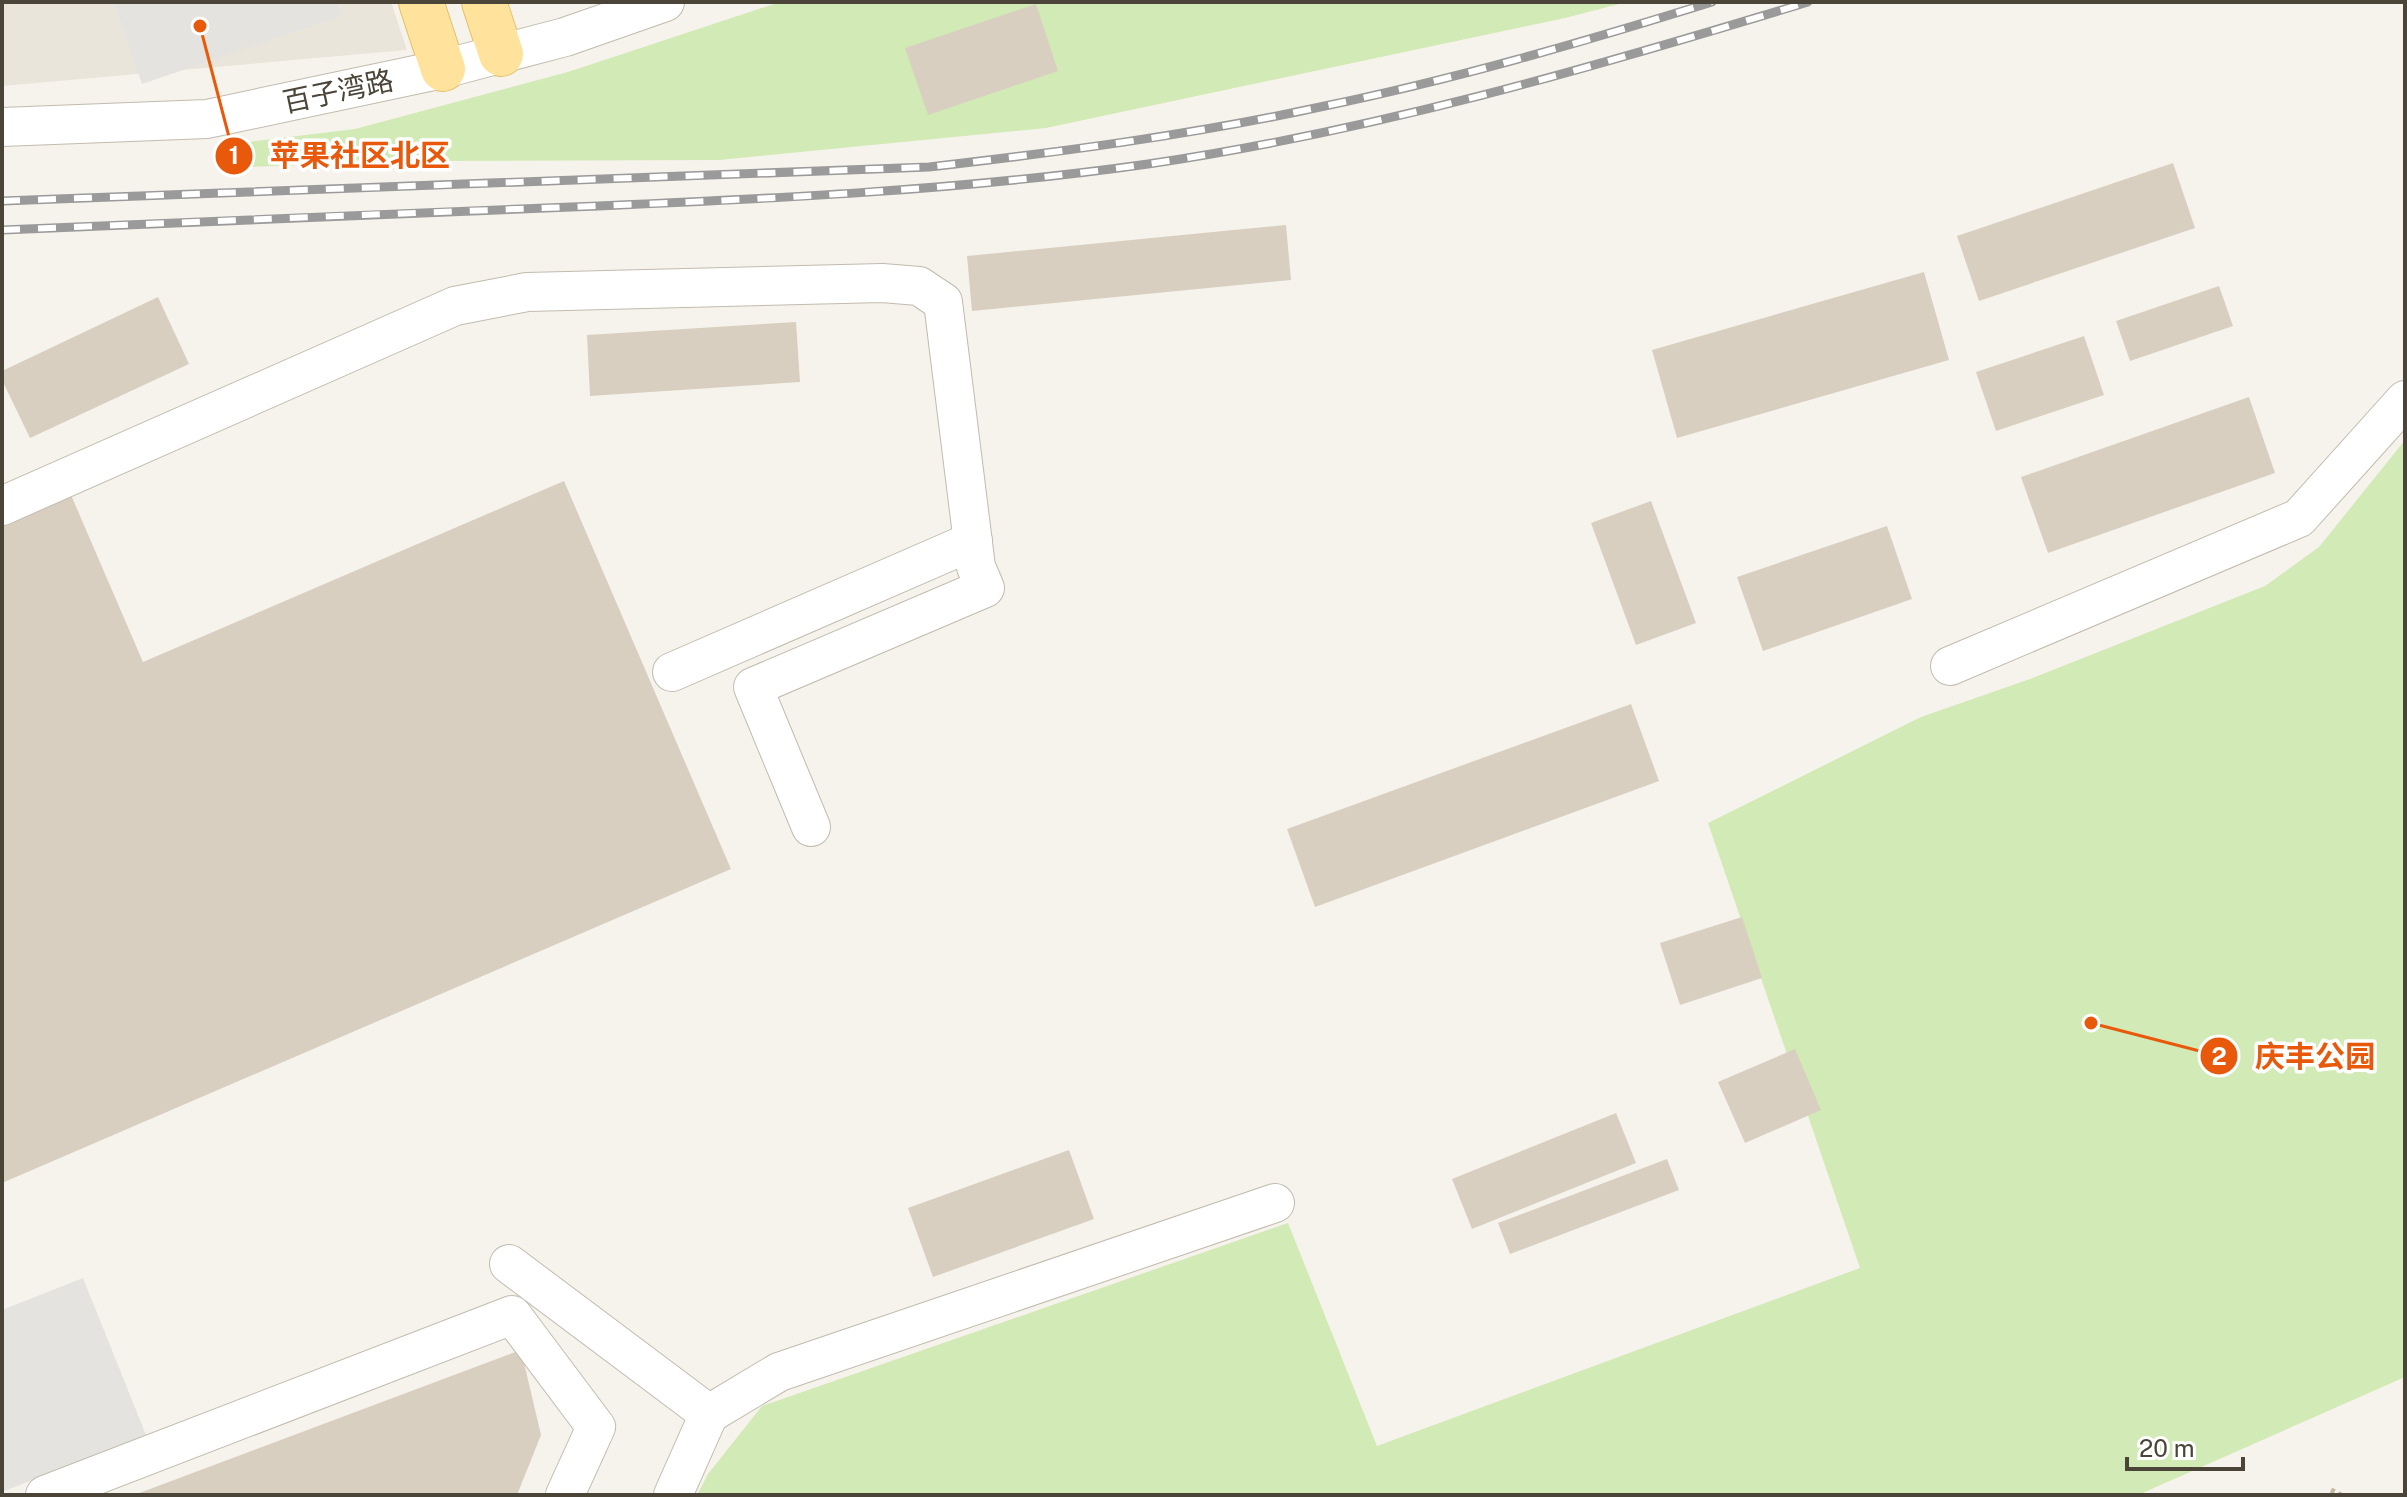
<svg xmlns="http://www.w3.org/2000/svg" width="2407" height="1497" font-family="'Public Sans','Noto Sans SC',sans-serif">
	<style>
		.residential { fill: #eae5da }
		.green { fill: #d2eab5 }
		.parking { fill: #e5e3e0 }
		.building { fill: #d8cfc1 }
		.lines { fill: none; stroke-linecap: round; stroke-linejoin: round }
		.minor-casing { stroke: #c2bbae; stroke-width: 40 }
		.major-casing { stroke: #e6c16a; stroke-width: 46 }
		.path { stroke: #c4b79f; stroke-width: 5; stroke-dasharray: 4 4; stroke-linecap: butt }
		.minor { stroke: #fff; stroke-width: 38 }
		.major { stroke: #ffe39c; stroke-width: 44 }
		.rail-casing { stroke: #9a9a9a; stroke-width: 9 }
		.rail { stroke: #fff; stroke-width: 6; stroke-dasharray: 18; stroke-linecap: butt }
		.labels { text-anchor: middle; stroke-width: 7; stroke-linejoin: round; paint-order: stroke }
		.street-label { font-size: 28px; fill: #4b4439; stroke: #fff }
		.leader { fill: none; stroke: #e8590c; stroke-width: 3 }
		.callout-dot { fill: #e8590c; stroke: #fff; stroke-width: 3 }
		.mark-label { font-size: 24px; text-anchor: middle; font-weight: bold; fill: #fff }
		.callout-label { font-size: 30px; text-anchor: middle; font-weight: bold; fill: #e8590c; stroke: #fff; stroke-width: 7; stroke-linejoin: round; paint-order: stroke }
	</style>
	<rect width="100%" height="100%" fill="#f6f3ec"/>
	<polygon class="residential" points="2,2 391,2 407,50 2,86"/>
	<g class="green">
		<polygon points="780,2 1627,2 1565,18 1046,128 719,160 410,161 248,167 248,142 355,129 568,72"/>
		<polygon points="2405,440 2405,1377 2138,1495 697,1495 708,1474 762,1406 1288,1223 1377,1446 1860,1268 1708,823 1921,717 2030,679 2265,586 2319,547"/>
	</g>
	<g class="parking">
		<polygon points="114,2 337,2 342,16 142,84"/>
		<polygon points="83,1278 146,1435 2,1492 2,1310"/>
	</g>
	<g class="building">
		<polygon points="1036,4 1058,71 928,115 905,48"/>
		<polygon points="2173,163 2195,228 1979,301 1957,236"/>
		<polygon points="1286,225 1291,280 972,311 967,256"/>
		<polygon points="1924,272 1949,360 1677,438 1652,350"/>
		<polygon points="2219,286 2233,326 2130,361 2116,321"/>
		<polygon points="158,297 189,364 30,438 2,380 2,371"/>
		<polygon points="796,322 800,382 590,396 587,335"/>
		<polygon points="2084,336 2104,395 1996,431 1976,372"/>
		<polygon points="2249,397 2275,473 2048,553 2021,477"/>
		<polygon points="564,481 731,869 2,1183 2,517 68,488 143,662"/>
		<polygon points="1651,501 1696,623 1636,645 1591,523"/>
		<polygon points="1887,526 1912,599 1763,651 1737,577"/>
		<polygon points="1631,704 1659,781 1315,907 1287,829"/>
		<polygon points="1742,917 1762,978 1680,1005 1660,943"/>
		<polygon points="1795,1049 1821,1110 1745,1143 1718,1082"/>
		<polygon points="1616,1113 1636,1163 1472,1229 1452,1179"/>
		<polygon points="1069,1150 1094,1219 933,1277 908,1208"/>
		<polygon points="1667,1159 1679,1190 1510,1254 1498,1223"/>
		<polygon points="521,1350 541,1435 517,1495 134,1495"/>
	</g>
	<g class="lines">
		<defs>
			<g id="minor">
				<polyline points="2,127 207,119 443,69 565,37 665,2"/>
				<polyline points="2,506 455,306 527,292 882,283 919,286 943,302 976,567 985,588 753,687 811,827"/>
				<polyline points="1950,666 2299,518 2405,400"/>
				<polyline points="672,672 973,541"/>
				<polyline points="509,1264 709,1414 779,1372 1275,1203"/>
				<polyline points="45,1495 512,1315 596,1427 565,1495"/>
				<polyline points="673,1495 709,1414"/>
			</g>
			<g id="major">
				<polyline points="421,2 443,69"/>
				<polyline points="484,2 501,54"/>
			</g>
		</defs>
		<use href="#minor" class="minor-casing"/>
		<use href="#major" class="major-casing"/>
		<polyline class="path" points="2331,1490 2341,1495"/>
		<use href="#minor" class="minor"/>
		<use href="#major" class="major"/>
		<defs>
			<g id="rail">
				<path d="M2 201 929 167C1060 152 1191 135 1320 107 1452 80 1583 42 1712 2"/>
				<path d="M2 230C192 222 382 214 571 207 765 199 957 191 1148 164 1374 131 1591 68 1808 2"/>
			</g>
		</defs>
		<use href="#rail" class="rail-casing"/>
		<use href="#rail" class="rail"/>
	</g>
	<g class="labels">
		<g class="street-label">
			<text transform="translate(338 91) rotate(-12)" y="10">百子湾路</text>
		</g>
	</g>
	<path class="leader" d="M200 26L234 156M2091 1023L2219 1056"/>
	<g class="callout-dot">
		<circle cx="200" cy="26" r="8"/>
		<circle cx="2091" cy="1023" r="8"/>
		<circle cx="234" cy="156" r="20"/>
		<circle cx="2219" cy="1056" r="20"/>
	</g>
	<g class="mark-label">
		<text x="234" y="164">1</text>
		<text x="2219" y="1065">2</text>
	</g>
	<g class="callout-label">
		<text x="360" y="166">苹果社区北区</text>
		<text x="2315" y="1067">庆丰公园</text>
	</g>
	<rect width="2407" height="1497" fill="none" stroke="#4b4439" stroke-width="8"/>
	<path d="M2127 1457v12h116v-12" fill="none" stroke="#4b4439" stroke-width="4"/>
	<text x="2139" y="1457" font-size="24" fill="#4b4439" stroke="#ffffff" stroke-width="6" paint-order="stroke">20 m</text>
</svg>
